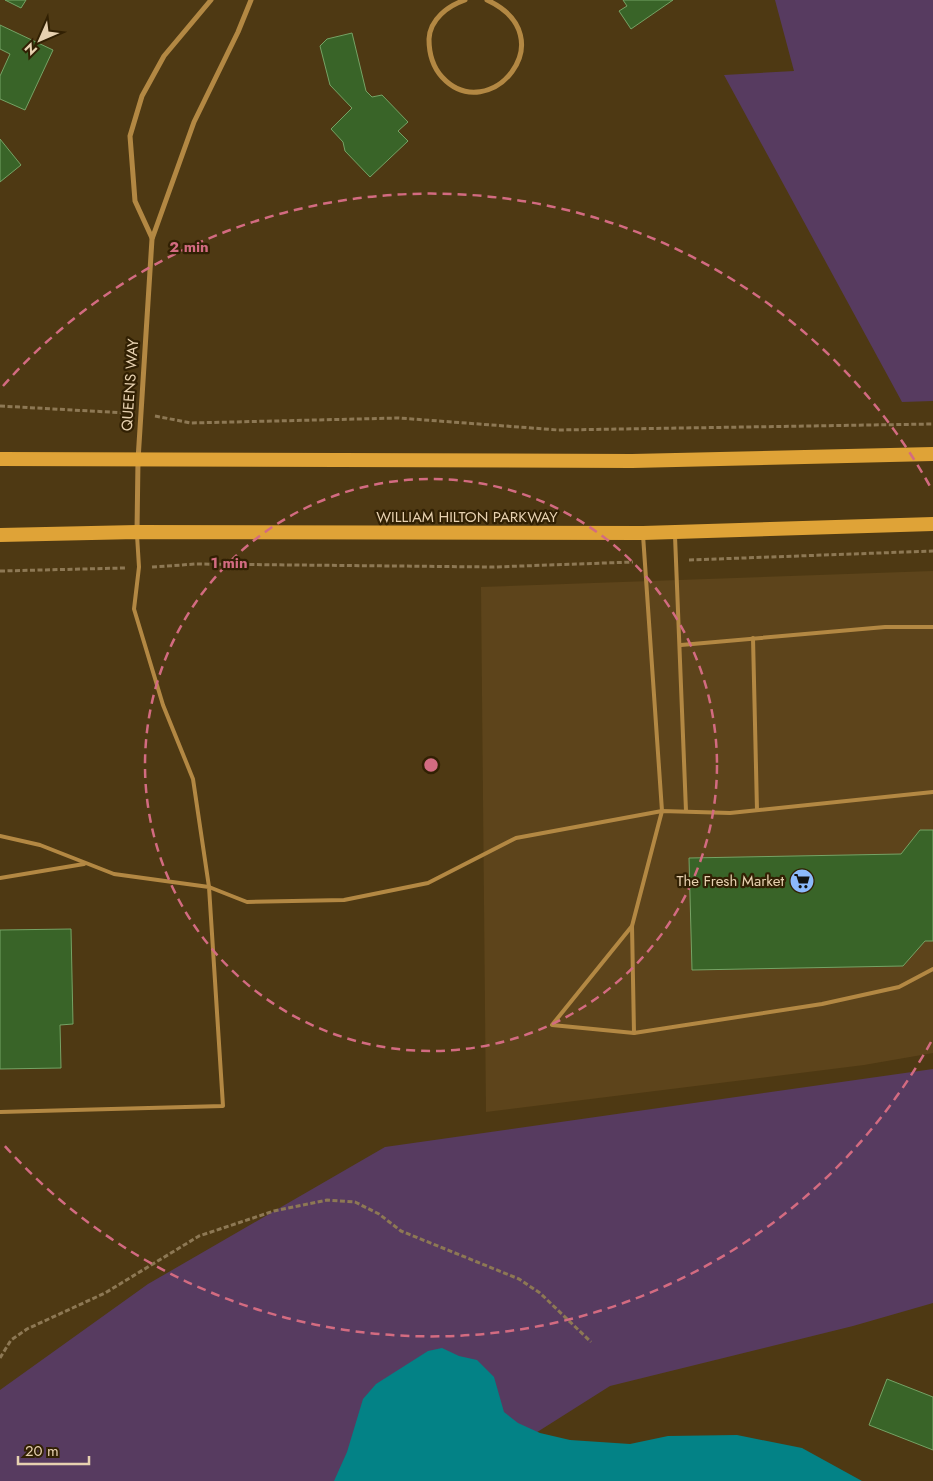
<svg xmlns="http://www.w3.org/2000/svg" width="933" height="1481" font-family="Jost,sans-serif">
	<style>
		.built { fill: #5d441b }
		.green { fill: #573b60 }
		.water { fill: #038286 }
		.building { fill: #396428; stroke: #75a365 }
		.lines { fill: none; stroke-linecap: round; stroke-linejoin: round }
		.path { stroke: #8d7854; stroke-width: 3; stroke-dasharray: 5 2.5; stroke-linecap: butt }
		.service { stroke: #b38843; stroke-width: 4 }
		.minor { stroke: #b38843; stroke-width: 5 }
		.trunk { stroke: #dfa337; stroke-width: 14 }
		.ring { fill: none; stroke: #d36b81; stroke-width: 2.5; stroke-dasharray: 9 6 }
		.labels { text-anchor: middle; stroke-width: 4.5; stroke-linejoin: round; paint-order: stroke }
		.street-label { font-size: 15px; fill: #e7d1b0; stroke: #312003 }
		.poi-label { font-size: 15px; fill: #e7d1b0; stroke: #312003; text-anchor: end }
		.centre { fill: #d36b81; stroke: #312003; stroke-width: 2.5 }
		.ring-label { font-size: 15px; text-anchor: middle; font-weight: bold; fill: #d36b81; stroke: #312003; stroke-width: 4.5; stroke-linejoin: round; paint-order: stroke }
	</style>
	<rect width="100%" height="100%" fill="#4e3913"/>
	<polygon class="built" points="933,571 933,1053 864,1065 486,1112 481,587"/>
	<g class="green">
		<polygon points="775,0 933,0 933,401 902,402 724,75 794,71"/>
		<polygon points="933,1069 933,1303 853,1326 610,1386 460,1481 0,1481 0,1390 148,1284 385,1147"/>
	</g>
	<polygon class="water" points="442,1348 459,1356 477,1360 494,1377 504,1412 518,1423 540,1433 570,1440 630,1444 668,1436 737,1435 802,1448 862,1481 334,1481 347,1452 363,1399 376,1384 428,1351"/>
	<g class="building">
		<polygon points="5,0 26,0 21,8"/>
		<polygon points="623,0 673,0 631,29 619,11 627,6"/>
		<polygon points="0,25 53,50 25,110 0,99 0,76 10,54 0,49"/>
		<polygon points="352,33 366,91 372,97 382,95 408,122 398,131 408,141 370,177 345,151 343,142 331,129 352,108 330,85 320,46 327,39"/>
		<polygon points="0,139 21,165 0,182"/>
		<polygon points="920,830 933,830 933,941 925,941 903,966 692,970 689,858 901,854"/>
		<polygon points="71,929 73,1024 60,1025 61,1068 0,1069 0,930"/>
		<polygon points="887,1379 933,1397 933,1450 869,1425"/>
	</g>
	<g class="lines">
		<g class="path">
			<polyline points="0,406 127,413"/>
			<polyline points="155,416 191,423 399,418 558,430 933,424"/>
			<polyline points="689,560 933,551"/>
			<polyline points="152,567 196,564 494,567 633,562"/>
			<polyline points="0,571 125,568"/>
			<polyline points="0,1358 11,1340 27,1329 105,1293 199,1236 274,1211 327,1200 355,1202 379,1214 401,1231 519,1279 540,1293 591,1342"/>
		</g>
		<g class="service">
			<polyline points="137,535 139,567 134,609 163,705 193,779 209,887 247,902 344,900 428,883 516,838 662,811 730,813 933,792"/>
			<polyline points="675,536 686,811"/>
			<polyline points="753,638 757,810"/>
			<polyline points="681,645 885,627 933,627"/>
			<polyline points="0,836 40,845 114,874 209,887 223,1106 0,1112"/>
			<polyline points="0,878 84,864"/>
			<polyline points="632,926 552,1025 634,1033 822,1004 899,987 933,969"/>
			<polyline points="634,1033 632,926 662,811 643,535"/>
		</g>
		<g class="minor">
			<path d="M465 0C448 6 430 19 429 39 429 54 432 66 442 77 489 128 567 37 487 0"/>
			<polyline points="152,238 135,201 130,136 142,96 164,56 211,0"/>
			<polyline points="137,532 138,460 152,239 194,122 238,32 251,0"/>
		</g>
		<g class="trunk">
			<polyline points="0,459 632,461 933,454"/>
			<polyline points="0,535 137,532 643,533 933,524"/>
		</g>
	</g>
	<g class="ring">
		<circle cx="431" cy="765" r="286"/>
		<path d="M931 1042A572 572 0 0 1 3 1144M3 386A572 572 0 0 1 931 488"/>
	</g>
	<defs>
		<symbol id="supermarket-disc" viewBox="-11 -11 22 22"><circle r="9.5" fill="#8cb9fc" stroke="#312003"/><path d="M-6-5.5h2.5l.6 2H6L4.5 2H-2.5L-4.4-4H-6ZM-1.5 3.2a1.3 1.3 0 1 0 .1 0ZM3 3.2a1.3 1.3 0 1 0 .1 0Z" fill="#111"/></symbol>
	</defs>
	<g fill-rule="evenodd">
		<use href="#supermarket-disc" x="788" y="867" width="28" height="28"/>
	</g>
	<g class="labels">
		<g class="street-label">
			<text transform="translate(130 385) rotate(-86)" y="5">QUEENS WAY</text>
			<text x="467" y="522">WILLIAM HILTON PARKWAY</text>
		</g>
		<g class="poi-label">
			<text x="784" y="886">The Fresh Market</text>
		</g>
	</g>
	<circle cx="431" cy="765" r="8" class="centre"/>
	<g class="ring-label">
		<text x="189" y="252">2 min</text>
		<text x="229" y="568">1 min</text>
	</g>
	<g transform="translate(40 40) rotate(225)" stroke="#312003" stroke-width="4" paint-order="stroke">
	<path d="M0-4L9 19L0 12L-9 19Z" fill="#e7d1b0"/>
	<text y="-8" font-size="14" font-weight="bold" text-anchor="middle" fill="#e7d1b0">N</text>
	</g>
	<path d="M18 1456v8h71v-8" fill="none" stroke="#e7d1b0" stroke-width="2.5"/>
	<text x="25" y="1456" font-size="15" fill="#e7d1b0" stroke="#312003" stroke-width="4" paint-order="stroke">20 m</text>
</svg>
